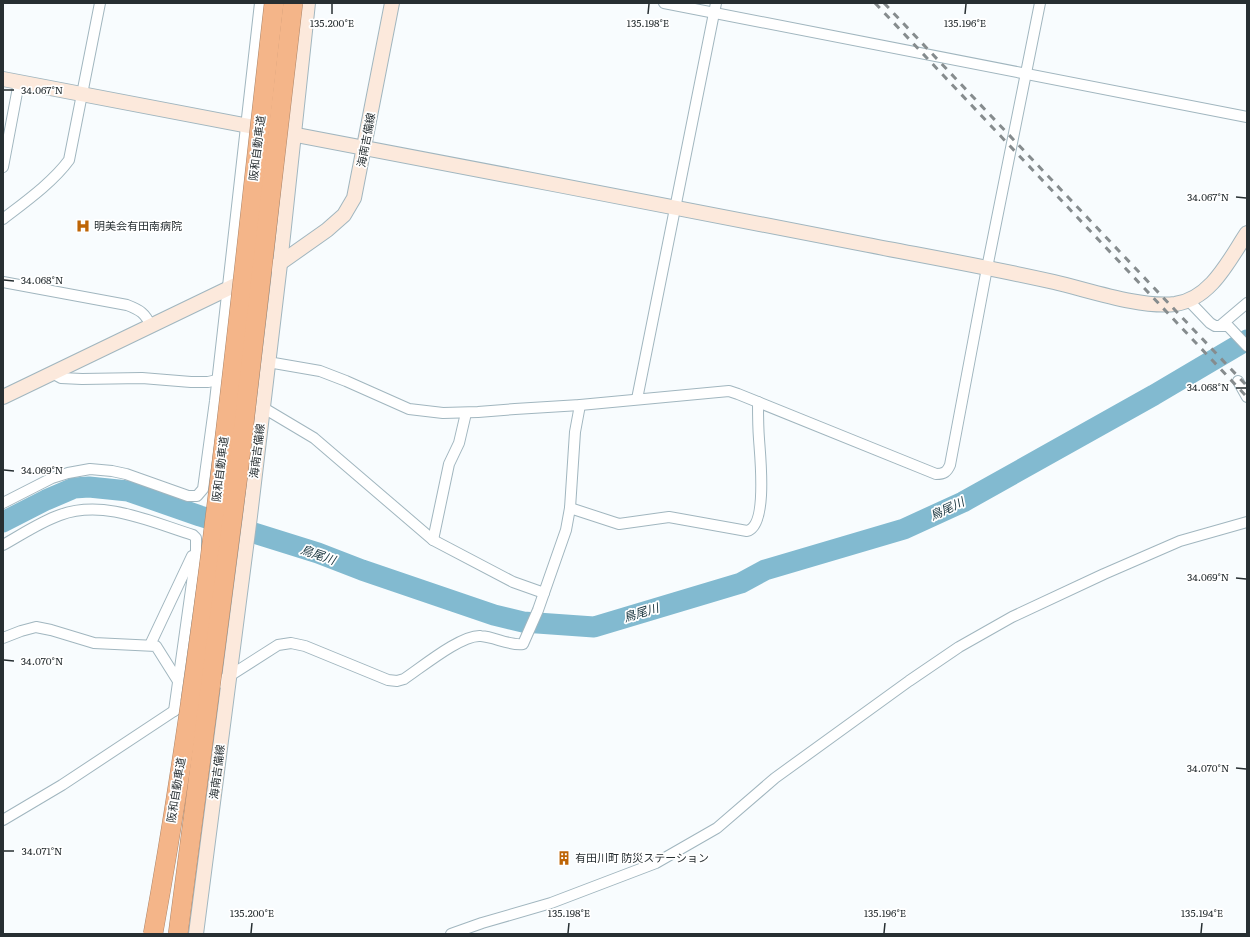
<svg xmlns="http://www.w3.org/2000/svg" width="1250" height="937" font-family="Literata,'Noto Sans JP',serif">
	<style>
		.lines { fill: none; stroke-linecap: round; stroke-linejoin: round }
		.river { stroke: #82bad0; stroke-width: 21 }
		.street-casing { stroke: #a1b6bf; stroke-width: 12 }
		.secondary-casing { stroke: #a1b6bf; stroke-width: 16 }
		.street { stroke: #fff; stroke-width: 10 }
		.secondary { stroke: #fce9dc; stroke-width: 14 }
		.rail { stroke: #868c8e; stroke-width: 3; stroke-dasharray: 7 7; stroke-linecap: butt }
		.highway-bridge-casing { stroke: #ac866b; stroke-width: 20; stroke-linecap: butt }
		.highway-bridge { stroke: #f4b589; stroke-width: 19 }
		.ticks { fill: none; stroke: #272f32; stroke-width: 1.5 }
		.labels { text-anchor: middle; stroke-width: 3.5; stroke-linejoin: round; paint-order: stroke }
		.street-label { font-size: 11px; fill: #272f32; stroke: #fff }
		.poi-label { font-size: 11px; fill: #272f32; stroke: #fff; text-anchor: start }
		.water-label { font-size: 12px; font-style: italic; fill: #14303a; stroke: #fff }
		.ticks-label { font-size: 10px; text-anchor: middle; fill: #272f32; stroke: #fff; stroke-width: 3.5; stroke-linejoin: round; paint-order: stroke }
	</style>
	<rect width="100%" height="100%" fill="#f8fcfe"/>
	<g class="lines">
		<polyline class="river" points="3,522 46,500 74,488 89,487 128,491 200,516 318,553 362,570 494,615 523,622 594,627 741,583 765,570 904,529 963,502 1154,395 1247,340"/>
		<defs>
			<g id="street">
				<polyline points="664,3 1247,117"/>
				<polyline points="3,167 19,82"/>
				<path d="M3 219C25 202 53 182 69 160L100 3"/>
				<path d="M3 282 127 305C140 310 145 313 151 326"/>
				<polyline points="1188,300 1210,323 1215,326 1228,326 1247,346"/>
				<polyline points="1221,325 1247,303"/>
				<path d="M268 362 320 371 346 381 409 409 443 413 478 412 515 409 580 405 729 391 738 394 936 474C944 474 947 472 950 465L987 268 1040 3"/>
				<polyline points="52,373 61,378 82,379 142,378 191,382 208,382 217,380 221,378"/>
				<polyline points="1238,381 1247,397"/>
				<polyline points="637,399 716,3"/>
				<polyline points="262,407 314,438 433,540 513,582 544,593"/>
				<polyline points="3,503 52,478 68,473 90,469 112,471 126,474 188,496 197,496 203,489 215,401 260,3"/>
				<path d="M570 508 619 524 669 517 747 531C768 526 760 455 759 439 758 427 758 414 758 402"/>
				<polyline points="433,540 449,464 459,443 466,413"/>
				<path d="M3 545C21 535 40 522 60 515 104 499 151 522 193 535L196 538V554L174 711"/>
				<polyline points="3,638 21,631 36,627 51,630 94,643 156,646 178,681"/>
				<polyline points="150,645 192,556"/>
				<path d="M209 689 278 645 291 643 305 646 388 680 397 681 404 679C422 667 462 634 481 636 495 637 510 646 523 644L538 610 566 530 570 508 575 432 580 405"/>
				<polyline points="3,820 62,785 192,699"/>
				<polyline points="451,934 482,923 551,903 656,863 717,828 775,778 909,681 959,647 1012,617 1104,574 1180,541 1247,522"/>
			</g>
			<g id="secondary">
				<path d="M3 79C291 135 580 188 868 245 930 257 992 268 1054 282 1089 290 1140 308 1175 304 1211 299 1229 260 1247 233"/>
				<polyline points="276,266 327,230 344,215 354,198 392,3"/>
				<polyline points="3,397 250,278"/>
				<polyline points="196,934 250,516 280,264 308,3"/>
			</g>
		</defs>
		<use href="#street" class="street-casing"/>
		<use href="#secondary" class="secondary-casing"/>
		<use href="#street" class="street"/>
		<use href="#secondary" class="secondary"/>
		<g class="rail">
			<polyline points="875,3 1247,397"/>
			<polyline points="884,3 1247,386"/>
		</g>
		<defs>
			<g id="highway-bridge">
				<path d="M153 934C209 626 238 314 274 3"/>
				<polyline points="178,934 238,475 293,3"/>
			</g>
		</defs>
		<use href="#highway-bridge" class="highway-bridge-casing"/>
		<use href="#highway-bridge" class="highway-bridge"/>
	</g>
	<path class="ticks" d="M332 14V4M648 14 649 4M965 14 966 4M4 90H14M1236 197 1246 198M4 280 14 281M1236 388H1246M4 470 14 471M1236 578 1246 579M4 660 14 661M1236 768 1246 769M4 851H14M251 933 252 923M568 933 569 923M884 933 885 923M1201 933 1202 923"/>
	<defs>
		<symbol id="hospital-bare" viewBox="-9 -9 18 18"><path d="M-5-5h3v3.5h4V-5h3V5h-3V1.5h-4V5h-3Z" fill="#be6506" stroke="#fff" stroke-width="2.5" paint-order="stroke"/></symbol>
		<symbol id="building-bare" viewBox="-9 -9 18 18"><path d="M-4-6H4V6H1V3H-1V6H-4ZM-2.5-4.3h1.7v1.8h-1.7ZM.8-4.3h1.7v1.8H.8ZM-2.5-1h1.7V.8h-1.7ZM.8-1h1.7V.8H.8Z" fill="#be6506" stroke="#fff" stroke-width="2.5" paint-order="stroke"/></symbol>
	</defs>
	<g fill-rule="evenodd">
		<use href="#hospital-bare" x="73" y="216" width="20" height="20"/>
		<use href="#building-bare" x="554" y="848" width="20" height="20"/>
	</g>
	<g class="labels">
		<g class="street-label">
			<text transform="translate(366 140) rotate(-79)" y="4">海南吉備線</text>
			<text transform="translate(257 148) rotate(-83)" y="4">阪和自動車道</text>
			<text transform="translate(257 451) rotate(-83)" y="4">海南吉備線</text>
			<text transform="translate(220 469) rotate(-83)" y="4">阪和自動車道</text>
			<text transform="translate(217 772) rotate(-83)" y="4">海南吉備線</text>
			<text transform="translate(176 790) rotate(-81)" y="4">阪和自動車道</text>
		</g>
		<g class="poi-label">
			<text x="94" y="230">明美会有田南病院</text>
			<text x="575" y="862">有田川町 防災ステーション</text>
		</g>
		<g class="water-label">
			<text transform="translate(947 509) rotate(-25)" y="4">鳥尾川</text>
			<text transform="translate(318 555) rotate(19)" y="4">鳥尾川</text>
			<text transform="translate(641 613) rotate(-17)" y="4">鳥尾川</text>
		</g>
	</g>
	<g class="ticks-label">
		<text x="332" y="27">135.200°E</text>
		<text x="648" y="27">135.198°E</text>
		<text x="965" y="27">135.196°E</text>
		<text x="42" y="94">34.067°N</text>
		<text x="1208" y="201">34.067°N</text>
		<text x="42" y="284">34.068°N</text>
		<text x="1208" y="391">34.068°N</text>
		<text x="42" y="474">34.069°N</text>
		<text x="1208" y="581">34.069°N</text>
		<text x="42" y="665">34.070°N</text>
		<text x="1208" y="772">34.070°N</text>
		<text x="42" y="855">34.071°N</text>
		<text x="252" y="917">135.200°E</text>
		<text x="569" y="917">135.198°E</text>
		<text x="885" y="917">135.196°E</text>
		<text x="1202" y="917">135.194°E</text>
	</g>
	<rect width="1250" height="937" fill="none" stroke="#272f32" stroke-width="8"/>
</svg>
